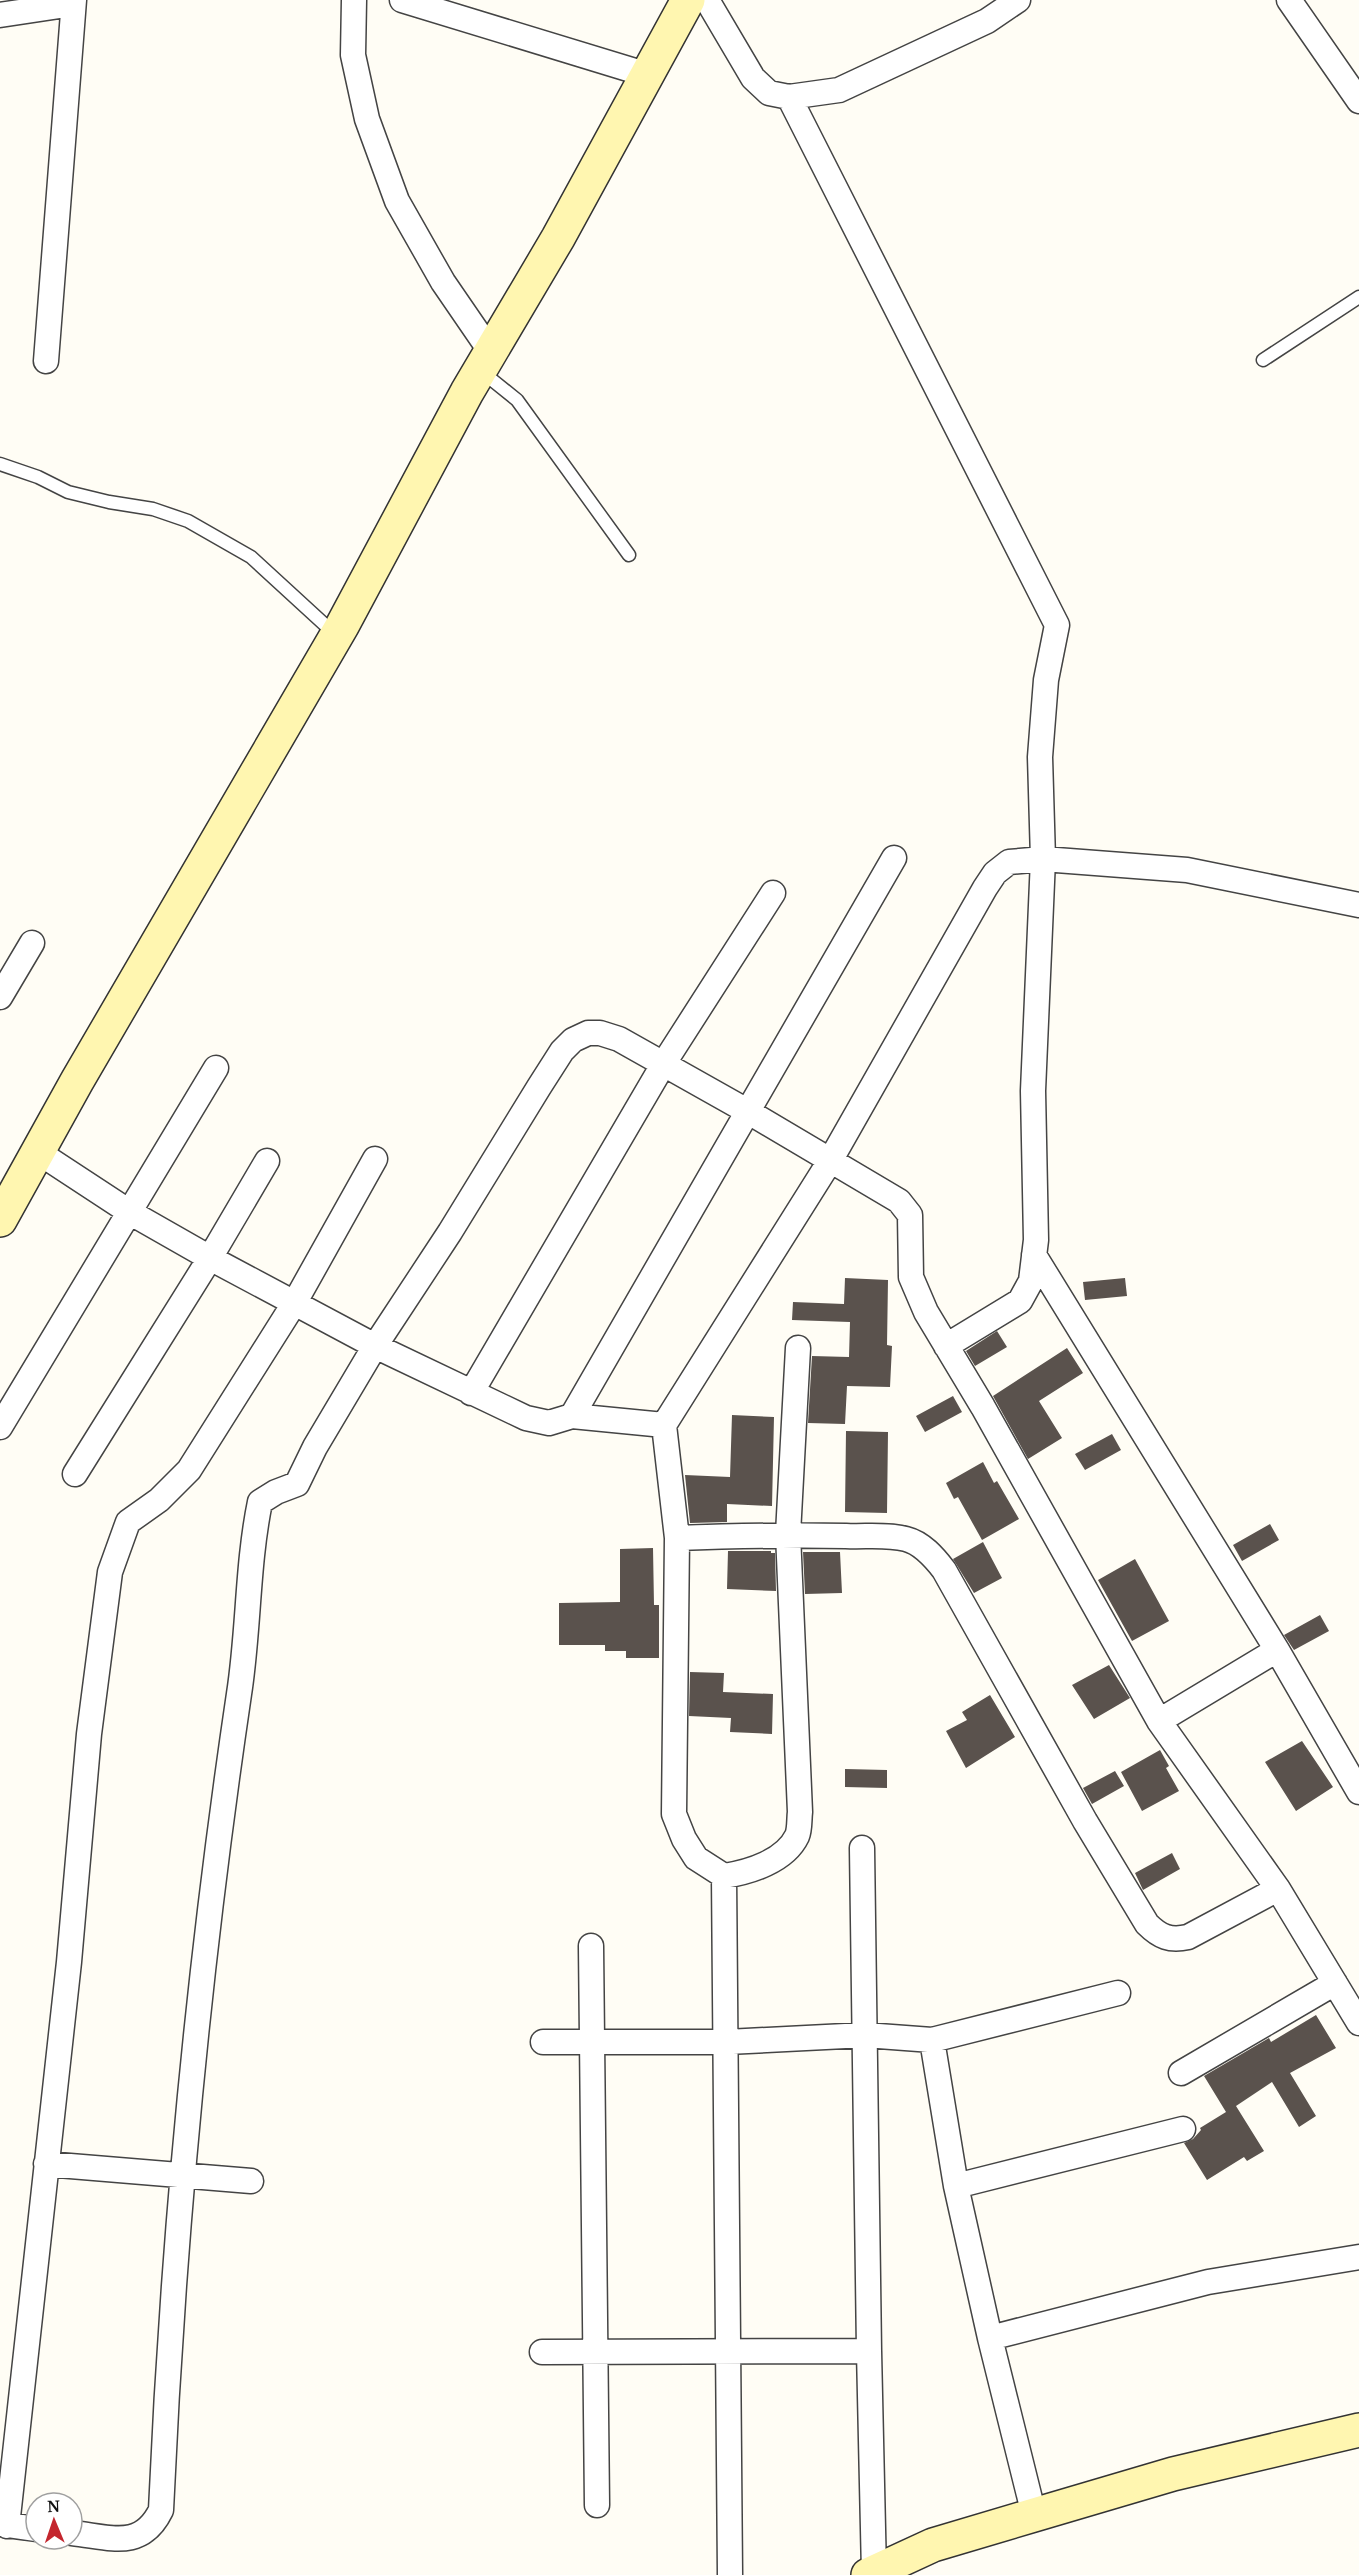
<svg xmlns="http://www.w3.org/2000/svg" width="1359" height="2575" font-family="'Noto Serif',serif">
<rect width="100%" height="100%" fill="#fffdf5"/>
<path fill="#5a524d" d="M845,1278L888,1280L887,1345L892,1346L890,1387L847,1386L845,1424L808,1423L812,1356L849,1357L850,1322L792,1320L793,1302L844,1304Z
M1125,1278L1127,1296L1085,1300L1083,1282Z
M997,1331L1007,1347L975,1366L966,1351Z
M1067,1348L1083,1373L1039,1401L1062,1438L1028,1459L993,1396Z
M953,1396L962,1412L925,1432L916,1416Z
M732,1415L774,1417L772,1506L727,1504V1522L690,1523L685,1475L730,1477Z
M846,1431L888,1432L887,1513L845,1512Z
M1112,1434L1121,1450L1085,1470L1075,1454Z
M983,1462L994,1483L997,1481L1019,1519L982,1540L958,1497L954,1499L946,1483Z
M1270,1524L1279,1540L1242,1561L1233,1545Z
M983,1542L1002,1578L974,1593L953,1559Z
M653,1548L654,1605H659V1658H626V1651H605V1645H559V1603L620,1602V1549Z
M728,1551H771V1553H775L776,1591L727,1589Z
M803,1552H840L842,1593L805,1594Z
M1135,1559L1169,1621L1132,1641L1098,1580Z
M1320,1615L1329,1631L1294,1650L1284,1635Z
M1109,1665L1130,1698L1094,1719L1072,1685Z
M690,1672L724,1673L723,1692L773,1694L772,1734L730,1732L731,1718L689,1716Z
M990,1695L1015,1737L966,1768L946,1731L967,1720L962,1712Z
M1302,1741L1333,1787L1296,1811L1265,1762Z
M1160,1750L1169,1766L1166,1768L1179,1791L1142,1811L1121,1772Z
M845,1769L887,1770V1788L845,1787Z
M1115,1771L1124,1786L1092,1804L1083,1788Z
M1172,1853L1180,1869L1143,1890L1135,1873Z
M1316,2015L1336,2048L1290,2073L1316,2116L1299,2127L1272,2082L1236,2106L1264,2151L1247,2161L1244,2157L1207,2180L1184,2143L1193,2139L1201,2130L1200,2128L1226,2112L1204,2076L1269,2038L1271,2042Z"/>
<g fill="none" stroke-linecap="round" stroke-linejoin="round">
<defs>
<path id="lane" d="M1263,360L1359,297
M481,371L517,400L629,555
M0,464L38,477L68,492L109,502L153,509L188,521L251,557L336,635"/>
<path id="street" d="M354,0L353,55L367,119L397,201L443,282L491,352
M402,0L648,75
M707,0L753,78L769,93L789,97L1057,625L1046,680L1040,757L1043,859L1033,1091L1036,1240L1031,1281L1020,1301L946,1346
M1289,0L1359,101
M0,15L73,4
M789,97L839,90L987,21L1018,0
M46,361L74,0
M0,997L32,943
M38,1152L131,1213L210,1258L375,1346L526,1418L549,1423L572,1416L664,1425L677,1538L674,1814L684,1839L696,1858L724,1876C750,1872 785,1861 797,1836C800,1829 799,1819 800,1812L788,1534L798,1348
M1034,1255L1277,1650L1359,1792
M471,1393L664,1063L773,893
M572,1416L894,858
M664,1425L830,1161L985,888L995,873L1009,862L1043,859L1187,870L1359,905
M0,1427L216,1068
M75,1474L210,1258L267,1161
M677,1538C733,1536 790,1535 846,1536C865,1537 887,1534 906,1539C922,1543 934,1557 944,1570L1085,1821L1147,1924C1160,1937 1170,1941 1188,1937L1278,1889
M1159,1721L1277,1650
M862,1848L869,2351L874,2573
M724,1876C728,2109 726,2342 730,2575
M591,1946L597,2505
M932,2040L956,2186L990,2338L1034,2515
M543,2042H727L865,2035L932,2040L1118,1993
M1181,2073L1335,1983
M46,2164L251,2181
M956,2186L1183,2129
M990,2338L1208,2282L1359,2257
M542,2352L869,2351
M0,2524L36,2529
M7,2526L69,1962L89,1734L110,1572L128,1522L159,1500L189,1470L295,1302L375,1159
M72,2533C110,2537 141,2551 161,2510C173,2237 199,1964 239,1694C249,1630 247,1565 260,1502L276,1492L297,1484L315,1447L375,1346L450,1232L539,1087L562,1051L573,1040L588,1033H600L619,1039L747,1111L899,1201L910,1215L911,1277L926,1312L983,1407L1159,1721L1278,1889L1359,2023"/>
<path id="secondary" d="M0,1220L77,1081L342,626L467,392L558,238L688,0
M868,2575L933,2545L1034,2515L1173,2474L1359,2430"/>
</defs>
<use href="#lane" stroke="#444" stroke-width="15"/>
<use href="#street" stroke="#444" stroke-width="27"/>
<use href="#secondary" stroke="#333" stroke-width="36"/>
<use href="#lane" stroke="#fff" stroke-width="12"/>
<use href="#street" stroke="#fff" stroke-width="24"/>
<use href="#secondary" stroke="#fff6b0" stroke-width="33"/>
</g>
<g transform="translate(54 2521) rotate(358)"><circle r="28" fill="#ffffff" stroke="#a0a0a0" stroke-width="1.5"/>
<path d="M0-4.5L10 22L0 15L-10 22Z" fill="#c4262e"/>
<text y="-9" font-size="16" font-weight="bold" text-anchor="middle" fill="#111111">N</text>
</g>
</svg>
